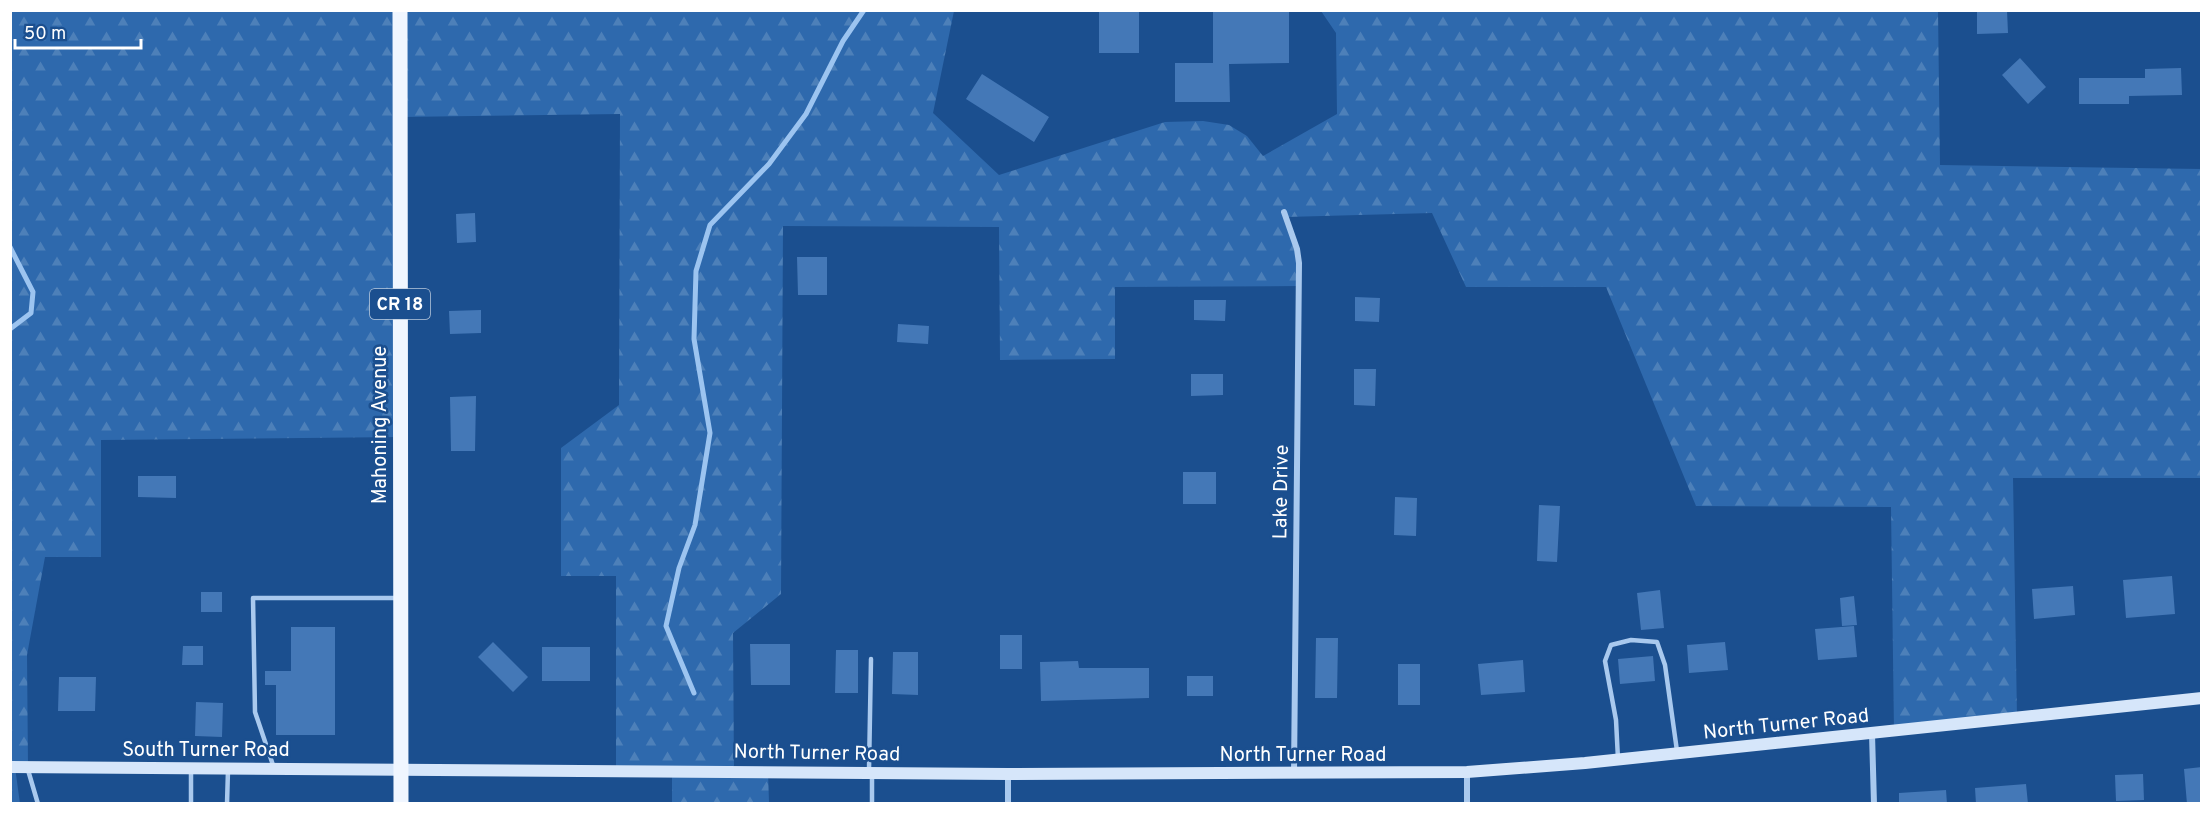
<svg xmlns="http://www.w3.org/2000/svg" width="2212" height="814" font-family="Overpass,sans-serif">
<defs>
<pattern id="forest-firs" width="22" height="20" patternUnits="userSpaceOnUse" patternTransform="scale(1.5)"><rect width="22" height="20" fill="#2e69ad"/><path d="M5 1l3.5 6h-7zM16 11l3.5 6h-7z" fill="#4d80b9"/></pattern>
</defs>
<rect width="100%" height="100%" fill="#1b4f8f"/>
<path fill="url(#forest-firs)" d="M11,11H954L933,113L999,175L1165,122L1203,121L1229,125L1247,136L1263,156L1337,114L1336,33L1321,11H1938L1940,165L2201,169V478H2013L2017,718L1894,731L1891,507L1696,506L1606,287H1466L1432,213L1286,217L1297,249L1299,286L1115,287V359L1000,360L999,227L783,226L781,594L733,633L734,771H768L769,803H672V770H616V576H561V448L619,405L620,114L400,117V437L101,440V557H45L27,655L28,767H15L20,804L10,803Z"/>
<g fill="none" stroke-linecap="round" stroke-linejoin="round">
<path stroke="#9cc4f0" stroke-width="5" d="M10,247L33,292L31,313L10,329
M694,693L666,626L679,568L695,525L710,433L694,339L696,271L710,225L769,164L806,114L843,41L864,10"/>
</g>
<path fill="#4478b7" d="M1099,10H1139V53H1099Z
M1213,10H1289V63L1229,64L1230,102H1175V63H1213Z
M1977,10H2007L2008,33L1977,34Z
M2020,58L2046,87L2028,104L2002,75Z
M2181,68L2182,95L2129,96V104H2079V78H2145V69Z
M982,74L1049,117L1034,142L966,99Z
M475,213L476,242L457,243L456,214Z
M797,257H827V295H798Z
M1355,297L1380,298L1379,322L1355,321Z
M1194,300H1226L1225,321L1194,320Z
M481,310V333L450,334L449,311Z
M898,324L929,326L928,344L897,342Z
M1354,369H1376L1375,406L1354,405Z
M1191,374H1223V395L1191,396Z
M476,396L475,451H451L450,397Z
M1183,472H1216V504H1183Z
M138,476H176V498L138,497Z
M1395,497L1417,498L1416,536L1394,535Z
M1539,505L1560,506L1557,562L1537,561Z
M2172,576L2175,614L2126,618L2123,580Z
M2073,586L2075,615L2034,619L2032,589Z
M1660,590L1664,628L1641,630L1637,593Z
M201,592H222V612H201Z
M1854,596L1857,625L1842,626L1840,598Z
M1854,626L1857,657L1818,660L1815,629Z
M291,627H335V735H276V685H265V671H291Z
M1000,635H1022V669H1000Z
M1316,638H1338L1337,698H1315Z
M493,642L528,677L513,692L478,657Z
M1725,642L1728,670L1689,673L1687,645Z
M750,644H790V685H751Z
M183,646H203V665H182Z
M542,647H590V681H542Z
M836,650H858V693H835Z
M893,652H918V695L892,694Z
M1653,656L1655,681L1620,684L1618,659Z
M1523,660L1525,692L1481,695L1478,664Z
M1078,661L1079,668H1149V698L1041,701L1040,662Z
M1398,664H1420V705H1398Z
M1187,676H1213V696H1187Z
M59,677H96L95,711H58Z
M196,702L223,703L222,737L195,736Z
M2202,767V804H2187L2184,769Z
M2143,774L2144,800L2116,801L2115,775Z
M2026,784L2028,804H1976L1975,788Z
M1946,790L1947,804H1899V793Z"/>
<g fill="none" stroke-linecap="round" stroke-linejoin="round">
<path stroke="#a9c9ee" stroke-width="4.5" d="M1618,759L1616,720L1605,661L1611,645L1631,640L1657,642L1665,665L1677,751
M274,768L255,712L253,598H398
M28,770L38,804
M869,770L871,659
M872,775V804
M191,804V770
M227,804L228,770"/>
<path stroke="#a9c9ee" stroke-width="6" d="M1284,212L1297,249L1299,263L1294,774
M1872,734L1874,804
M1008,774V804
M1467,804V772"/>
<path stroke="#d6e6fa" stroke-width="12" d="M10,767L1008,774L1467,772L1585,763L2202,698"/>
<path stroke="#f0f6ff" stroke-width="15" d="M400,10L401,804"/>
</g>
<g text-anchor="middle" stroke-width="5" stroke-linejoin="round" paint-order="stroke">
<rect fill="#1b4f8f" stroke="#bbcadd" stroke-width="1.5" x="370" y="289" width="60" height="30" rx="4.5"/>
<g font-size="18" font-weight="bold" fill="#fff">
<text x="400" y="310">CR 18</text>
</g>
<g font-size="20" fill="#fff" stroke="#1b4f8f">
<text transform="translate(379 425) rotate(-90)" y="7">Mahoning Avenue</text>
<text transform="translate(1280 492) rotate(-89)" y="7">Lake Drive</text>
<text transform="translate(1786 723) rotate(-6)" y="7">North Turner Road</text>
<text x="206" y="756">South Turner Road</text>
<text transform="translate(817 752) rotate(1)" y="7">North Turner Road</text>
<text x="1303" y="761">North Turner Road</text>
</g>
</g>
<rect width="2212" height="814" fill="none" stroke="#ffffff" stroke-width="24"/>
<path d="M15 39v9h126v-9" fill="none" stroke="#ffffff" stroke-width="3"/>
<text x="24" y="39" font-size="18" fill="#ffffff" stroke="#1b4f8f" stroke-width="4.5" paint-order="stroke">50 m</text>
</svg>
